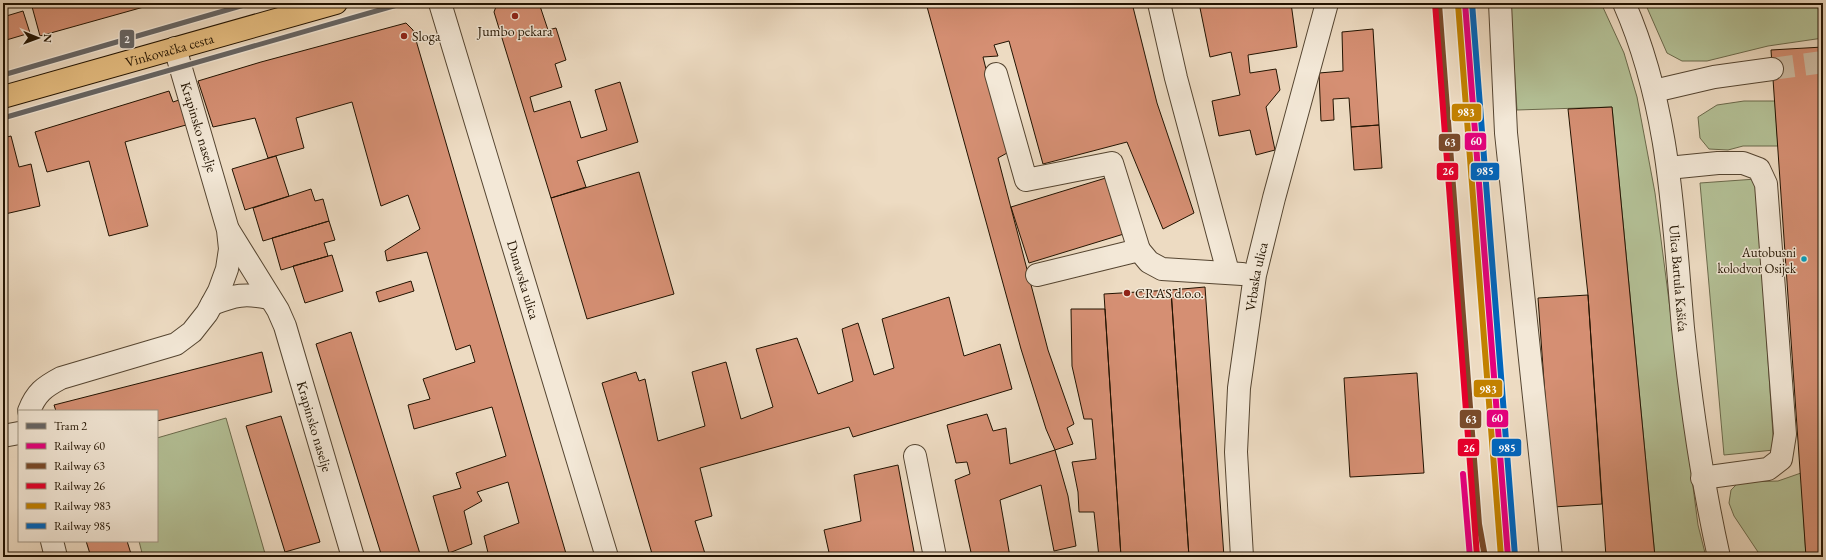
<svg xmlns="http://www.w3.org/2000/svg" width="1826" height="560" font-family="'EB Garamond',serif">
<rect width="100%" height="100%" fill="#eddbc2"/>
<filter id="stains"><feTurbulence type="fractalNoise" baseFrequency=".005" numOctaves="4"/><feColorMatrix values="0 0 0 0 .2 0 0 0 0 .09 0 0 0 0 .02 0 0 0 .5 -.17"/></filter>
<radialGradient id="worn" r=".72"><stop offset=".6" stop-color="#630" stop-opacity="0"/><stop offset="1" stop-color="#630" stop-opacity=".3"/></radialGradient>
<path fill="#b4c197" stroke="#6b6a4c" d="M1510,3H1601L1624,53L1637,97L1655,193L1698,525L1706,557H1655L1612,107L1517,110Z
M1645,3H1823V38L1768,46L1707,61H1682L1667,53Z
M1744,101H1775L1778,146H1743L1728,150L1709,149L1700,138L1698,117L1717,105Z
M1756,179L1774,450L1724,455L1700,183Z
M226,418L266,557H143L139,541H157V438Z
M1801,473L1806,557H1759L1758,552L1734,516L1729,503L1731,490L1739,482L1778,481Z"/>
<path fill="#d58f73" stroke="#221301" d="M31,3H158L40,36Z
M500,3H539L548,30L556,28L566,60L555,64L562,87L530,97L534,112L570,101L581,138L607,130L595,90L620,82L638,142L577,161L586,187L551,198L494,12L497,4Z
M926,3H1132L1157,103L1194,213L1163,229L1127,142L1043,164L1009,41L994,45L998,56L983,57L1007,153L998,158L1048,350L1074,424L1067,428L1073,444L1055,450L1046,429L1021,349Z
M1199,3H1291L1297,47L1248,55L1250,73L1276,69L1280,90L1266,107L1275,150L1256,155L1250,130L1219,136L1212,101L1240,95L1231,52L1210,57Z
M23,11L30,33L3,41V17Z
M406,23L413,30L567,557H489L484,536L519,523L508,482L477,492L482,501L464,511L472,544L449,553L433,496L461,488L456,473L506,456L492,407L414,429L408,405L430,399L423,379L475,362L470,345L456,350L427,252L387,261L385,251L420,229L408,195L381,206L352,102L296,118L304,148L268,158L255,118L213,127L198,81L261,62Z
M1373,29L1379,125L1351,127L1349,98L1333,99L1334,120L1321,121L1319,73L1343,71L1342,32Z
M1823,47V557H1806L1771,50Z
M169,91L173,102L179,100L186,125L125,142L148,226L109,236L89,161L47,172L35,132Z
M1612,107L1655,557H1606L1588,295L1568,109Z
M1379,125L1382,168L1354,170L1351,127Z
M11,136L19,167L31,164L40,206L5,214L3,206V138Z
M276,156L289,196L245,210L232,169Z
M639,172L674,294L587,319L551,198Z
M1109,177L1127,233L1029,263L1011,207Z
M311,189L315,201L323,199L329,221L263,241L253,208Z
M329,221L335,240L324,243L328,256L281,270L272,238Z
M332,255L343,291L305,303L293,266Z
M411,281L414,291L379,302L376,292Z
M1205,287L1224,557H1189L1171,290Z
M1171,290L1189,557H1121L1104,294Z
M1588,295L1602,504L1553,507L1538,298Z
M949,297L964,356L1000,344L1012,389L853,437L849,427L700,468L712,516L695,521L706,557H653L602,383L636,372L639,381L645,379L658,441L705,426L692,372L726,362L741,419L773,407L756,349L797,338L818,394L853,381L842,329L858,323L874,375L894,368L882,319Z
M1071,309H1105L1121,557H1099L1094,512H1079L1078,492L1072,462L1096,459L1092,419H1084L1072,366Z
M351,332L421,557H382L316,344Z
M262,352L272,392L157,421V411H56L54,405Z
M1417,373L1424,473L1350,477L1344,378Z
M987,414L993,431L1006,428L1010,464L1055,450L1068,496L1076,546L1054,551L1041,485L1000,500L1010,557H972L955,480L970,474L967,462L956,463L947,425Z
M281,416L320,542L285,552L246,426Z
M898,465L915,557H830L824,530L861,521L854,475Z
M86,541H127L132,557H91Z"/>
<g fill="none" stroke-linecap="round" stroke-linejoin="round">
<path stroke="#cfbda5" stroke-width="22" stroke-dasharray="22 11" stroke-linecap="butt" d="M1772,69L1823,62"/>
<defs>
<g id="minor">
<path id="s1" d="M440,3L607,557"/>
<path d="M1159,3L1176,78L1228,272"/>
<path d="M1500,3L1506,133L1551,557"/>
<path id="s2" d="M1624,3C1670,108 1673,216 1683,328C1691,405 1702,481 1719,557"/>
<path d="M996,74L1026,180L1112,163L1139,250"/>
<path d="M1654,91L1714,77L1772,69"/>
<path d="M1668,168L1718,163H1743L1759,169L1766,184L1785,434L1781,459L1768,469L1702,478"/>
<path id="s3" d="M229,231L278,310L285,326L353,557"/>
<path d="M1037,275L1139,250L1149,262L1162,269L1242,274"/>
<path d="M212,304C235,295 245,293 269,298"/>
<path d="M29,411C36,393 44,387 61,378L176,344L192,332L207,313L219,291L227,269L230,249L228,230L175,48"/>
<path d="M3,436L19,433"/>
<path d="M915,456L935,557"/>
<path d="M52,541L56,557"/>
<path id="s4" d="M1242,557L1236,452L1239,388L1255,275L1274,198L1327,3"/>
</g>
<g id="major">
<path id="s5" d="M3,97L336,3"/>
</g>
</defs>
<use href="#minor" stroke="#554531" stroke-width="24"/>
<use href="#major" stroke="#221301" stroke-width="24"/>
<use href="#minor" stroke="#f3e8d7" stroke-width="22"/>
<use href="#major" stroke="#e6be81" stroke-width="22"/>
<defs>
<path id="rail-1" d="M1465,3L1508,557
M1463,474L1470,557"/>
<path id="rail-2" d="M1439,4L1479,524L1485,557"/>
<path id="rail-3" d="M1435,3L1477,556"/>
<path id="rail-4" d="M1458,4L1501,557"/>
<path id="rail-5" d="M1472,3L1515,556"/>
</defs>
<use href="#rail-1" stroke="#f3e8d7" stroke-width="9"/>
<use href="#rail-2" stroke="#f3e8d7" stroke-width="9"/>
<use href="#rail-3" stroke="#f3e8d7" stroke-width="9"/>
<use href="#rail-4" stroke="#f3e8d7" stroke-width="9"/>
<use href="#rail-5" stroke="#f3e8d7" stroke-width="9"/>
<use href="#rail-1" stroke="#e5007d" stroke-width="6"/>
<use href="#rail-2" stroke="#7a4b2a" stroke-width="6"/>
<use href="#rail-3" stroke="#e4002b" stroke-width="6"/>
<use href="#rail-4" stroke="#c28100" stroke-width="6"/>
<use href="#rail-5" stroke="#0065bd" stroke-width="6"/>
<defs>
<path id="tram-1" d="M3,75L251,3
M3,118L404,3"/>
</defs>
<use href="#tram-1" stroke="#f3e8d7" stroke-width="8"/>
<use href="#tram-1" stroke="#666" stroke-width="5"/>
</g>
<g fill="#8f2418" stroke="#f3e8d7" stroke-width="1.5">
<circle cx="515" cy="16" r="4"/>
<circle cx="404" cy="36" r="4"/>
<circle cx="1127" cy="293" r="4"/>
</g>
<circle fill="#02a2c4" stroke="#f3e8d7" stroke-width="1.5" cx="1804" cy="259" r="3.5"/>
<g text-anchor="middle" stroke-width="3" stroke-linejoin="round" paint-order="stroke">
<g font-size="13" fill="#221301" stroke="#f3e8d7" text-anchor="end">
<text x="1796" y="257">Autobusni<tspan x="1796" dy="16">kolodvor Osijek</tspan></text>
</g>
<g font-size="14" fill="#221301" stroke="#f3e8d7" text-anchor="start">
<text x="515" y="36" text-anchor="middle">Jumbo pekara</text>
<text x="412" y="41">Sloga</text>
<text x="1135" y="298">CRAS d.o.o.</text>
</g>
<g font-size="14" fill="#221301" stroke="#f3e8d7">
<text dy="5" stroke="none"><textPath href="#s5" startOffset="173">Vinkovačka cesta</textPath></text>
<text transform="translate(199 127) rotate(73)" y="5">Krapinsko naselje</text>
<text dy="5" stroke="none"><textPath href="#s4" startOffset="282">Vrbaska ulica</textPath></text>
<text dy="5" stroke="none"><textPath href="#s2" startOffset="282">Ulica Bartula Kašića</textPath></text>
<text dy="5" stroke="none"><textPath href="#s1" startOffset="289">Dunavska ulica</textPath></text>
<text dy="5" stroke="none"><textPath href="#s3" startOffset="215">Krapinsko naselje</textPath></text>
</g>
</g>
<g stroke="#f3e8d7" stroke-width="1.5">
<rect x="119" y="29" width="16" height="20" rx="4" fill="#666"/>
<rect x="1451" y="103" width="31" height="19" rx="4" fill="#c28100"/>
<rect x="1464" y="132" width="23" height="19" rx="4" fill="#e5007d"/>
<rect x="1438" y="133" width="23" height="19" rx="4" fill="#7a4b2a"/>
<rect x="1470" y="162" width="30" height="19" rx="4" fill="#0065bd"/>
<rect x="1436" y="162" width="23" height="19" rx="4" fill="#e4002b"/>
<rect x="1473" y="379" width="30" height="19" rx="4" fill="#c28100"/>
<rect x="1486" y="409" width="23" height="19" rx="4" fill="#e5007d"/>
<rect x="1459" y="409" width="23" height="20" rx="4" fill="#7a4b2a"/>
<rect x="1491" y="438" width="31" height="19" rx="4" fill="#0065bd"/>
<rect x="1457" y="438" width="23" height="19" rx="4" fill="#e4002b"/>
</g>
<g font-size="11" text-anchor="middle" font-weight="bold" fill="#fff">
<text x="127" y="43">2</text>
<text x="1466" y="116">983</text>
<text x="1476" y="145">60</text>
<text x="1450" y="146">63</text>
<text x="1485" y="175">985</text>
<text x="1448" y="175">26</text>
<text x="1488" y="393">983</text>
<text x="1497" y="422">60</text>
<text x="1471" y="423">63</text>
<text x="1507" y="452">985</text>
<text x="1469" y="452">26</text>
</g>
<rect width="1826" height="560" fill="none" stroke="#eddbc2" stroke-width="16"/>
<rect x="4" y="4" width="1818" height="552" fill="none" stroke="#221301" stroke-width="2"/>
<rect x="8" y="8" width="1810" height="544" fill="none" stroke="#221301"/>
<rect x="18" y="410" width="140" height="132" fill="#f3e8d7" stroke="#9f9381"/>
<rect x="26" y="423" width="20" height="6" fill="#666666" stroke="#9f9381"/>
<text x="54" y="430" font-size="12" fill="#221301">Tram 2</text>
<rect x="26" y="443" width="20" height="6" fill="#e5007d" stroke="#9f9381"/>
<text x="54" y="450" font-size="12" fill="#221301">Railway 60</text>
<rect x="26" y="463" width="20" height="6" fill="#7a4b2a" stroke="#9f9381"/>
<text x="54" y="470" font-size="12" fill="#221301">Railway 63</text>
<rect x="26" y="483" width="20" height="6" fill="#e4002b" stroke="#9f9381"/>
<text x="54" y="490" font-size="12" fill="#221301">Railway 26</text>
<rect x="26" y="503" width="20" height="6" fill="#c28100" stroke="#9f9381"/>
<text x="54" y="510" font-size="12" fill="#221301">Railway 983</text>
<rect x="26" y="523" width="20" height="6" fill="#0065bd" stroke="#9f9381"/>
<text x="54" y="530" font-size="12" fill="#221301">Railway 985</text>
<g transform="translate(38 38) rotate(91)" stroke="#f3e8d7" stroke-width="3" paint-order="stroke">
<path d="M0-3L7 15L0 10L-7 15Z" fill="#221301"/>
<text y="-6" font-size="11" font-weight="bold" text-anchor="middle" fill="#221301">N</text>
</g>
<rect width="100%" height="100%" filter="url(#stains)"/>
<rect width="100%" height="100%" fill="url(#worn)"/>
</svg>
